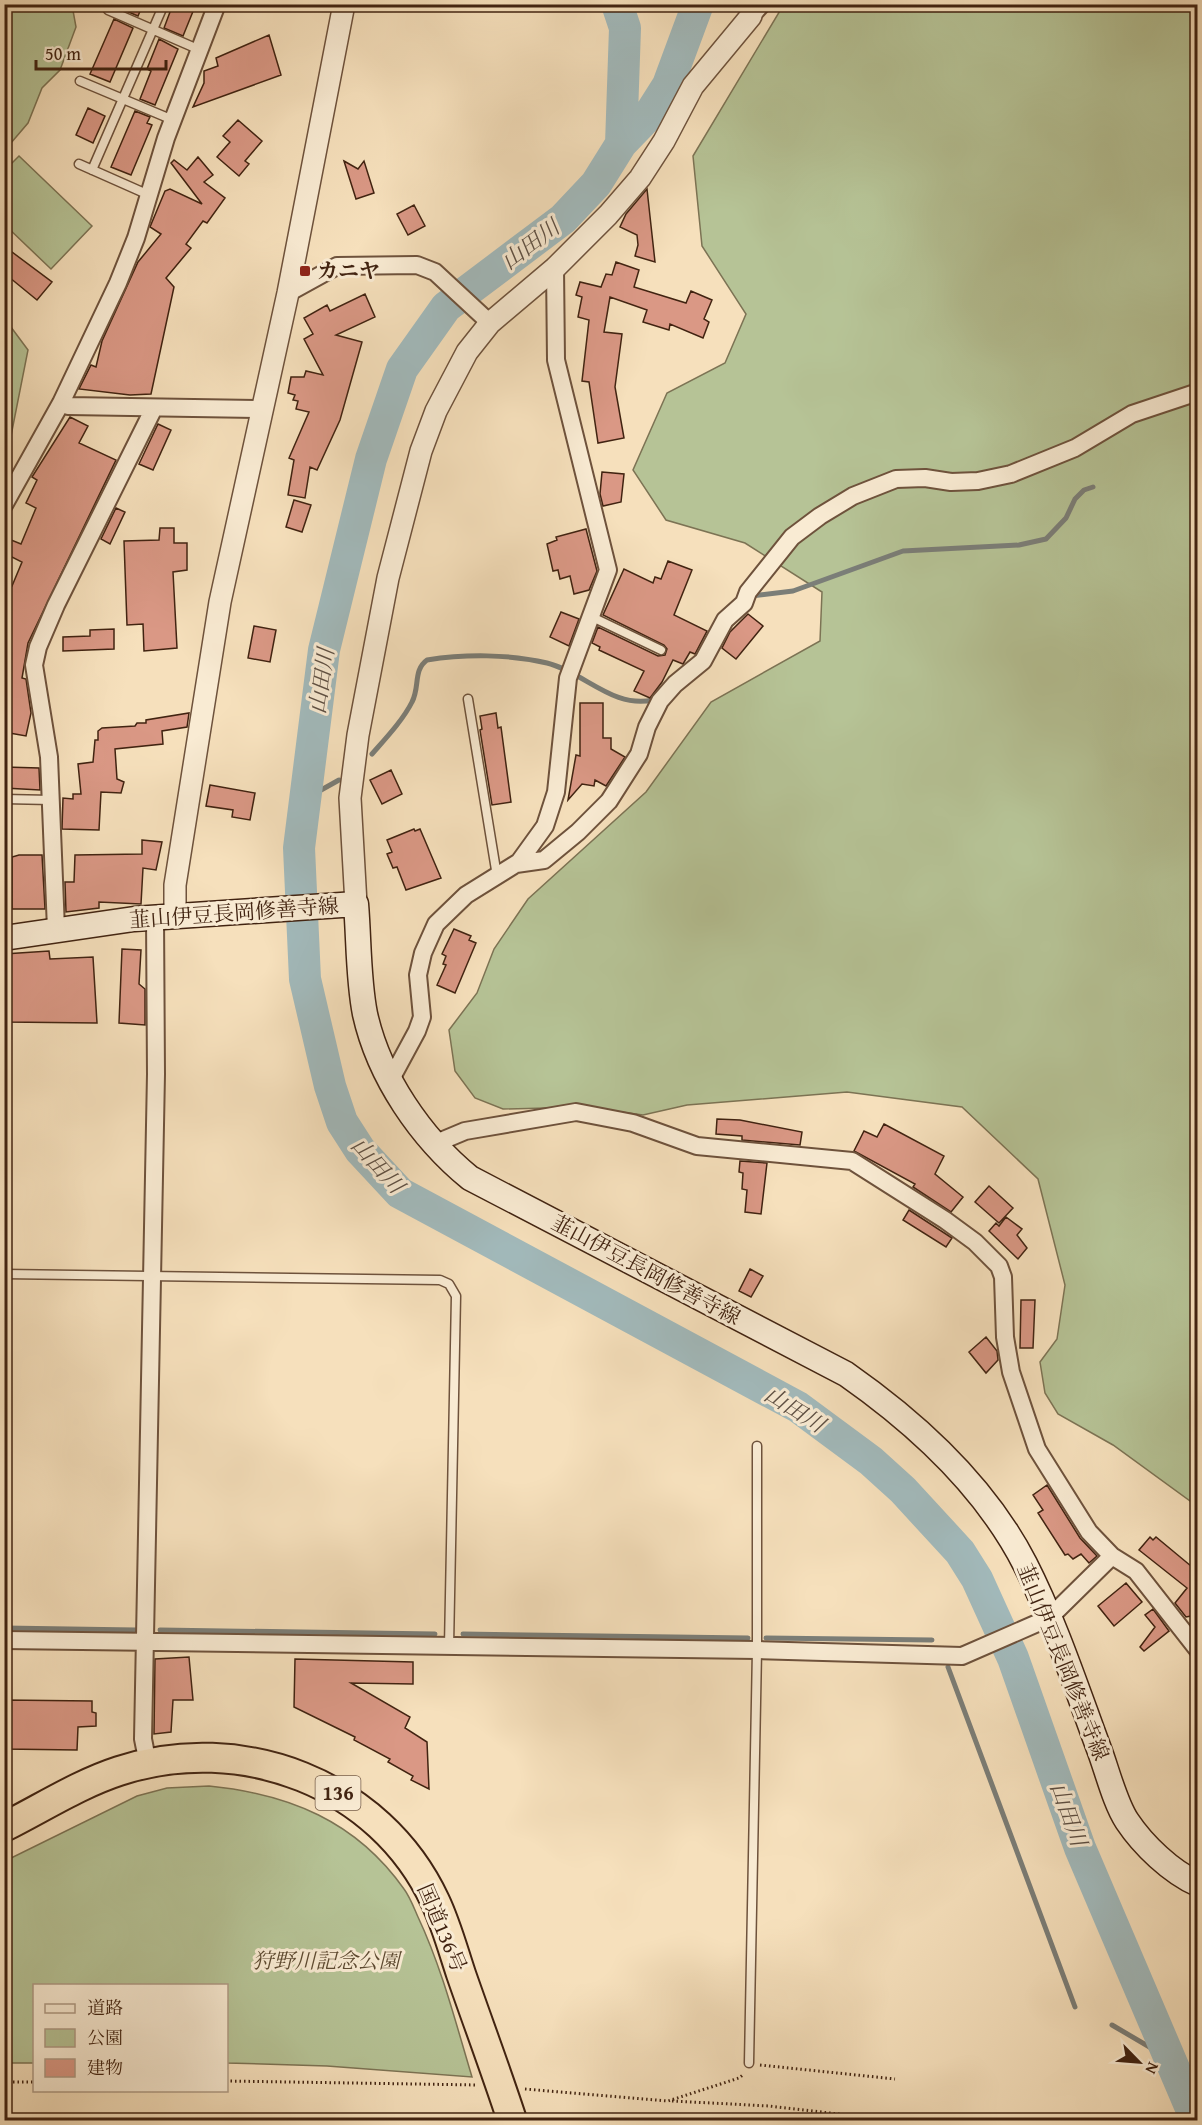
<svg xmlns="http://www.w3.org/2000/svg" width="1202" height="2125" font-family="'Gentium Book Plus','Noto Serif JP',serif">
<rect width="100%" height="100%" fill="#f6e0bc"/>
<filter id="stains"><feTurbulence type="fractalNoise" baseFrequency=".00333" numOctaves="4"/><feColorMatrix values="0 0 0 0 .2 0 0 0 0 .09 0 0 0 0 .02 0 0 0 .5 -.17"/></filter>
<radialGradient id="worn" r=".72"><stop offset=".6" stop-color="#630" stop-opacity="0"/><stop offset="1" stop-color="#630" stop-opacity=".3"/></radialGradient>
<path fill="#b6c396" stroke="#7c7354" stroke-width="1.5" d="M5,4L72,5L76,27L60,70L42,88L28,123L5,150Z
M784,4L1197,5V1506L1113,1445L1058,1414L1045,1393L1040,1362L1057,1339L1065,1285L1038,1179L962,1107L847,1092L687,1105L643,1115L585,1107L503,1109L475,1098L455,1071L449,1030L477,993L494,949L528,899L646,792L711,702L820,641L822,592L745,543L666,520L633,470L667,393L725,363L746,314L702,246L693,156Z
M19,156L92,226L51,269L5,225V170Z
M5,319L28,350L9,446L5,455Z
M209,1786C289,1794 356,1821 404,1889C410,1897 414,1908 418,1917C442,1968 456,2024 472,2077L327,2066L227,2063L226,1986H34V2063H5V1861L137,1796L167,1788Z"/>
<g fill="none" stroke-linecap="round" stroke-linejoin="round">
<path stroke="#7b7e78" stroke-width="5" d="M751,596L793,591L903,551L1019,545L1046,539L1066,518L1075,499L1084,490L1093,487
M372,754C386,738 403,720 412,702C420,687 413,670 427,660C465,654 509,654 547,663C584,672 613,709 653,700
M305,799L339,780
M4,1628L136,1630
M160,1630L435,1634
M463,1634L748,1638
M766,1638L932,1640
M948,1667L1075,2007
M1112,2025L1170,2059"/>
<path stroke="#a2babc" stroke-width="32" d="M617,4L625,28L621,144L596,184L563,219L446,307L402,369L371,459L324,650L299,848L305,979L330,1086L342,1122L360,1150L400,1193L798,1407L871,1461L903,1490L960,1552L977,1579L1013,1658L1080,1848L1196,2120
M621,144L649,115L668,85L698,4"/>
</g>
<path fill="#da9885" stroke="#412311" stroke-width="1.5" d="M120,4H143L138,16L119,8Z
M173,4H196L183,36L164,28Z
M114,19L133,28L110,82L90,74Z
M269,35L281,75L193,107L204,83V71L218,66L216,58Z
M159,39L178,49L155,105L140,99L151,71L147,69Z
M88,108L105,116L93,143L76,135Z
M135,111L150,117L147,123L152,125L131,175L111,167Z
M238,120L262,141L245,161L249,164L239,176L217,157L230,142L223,136Z
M198,157L213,175L204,182L225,198L207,223L203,221L186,244L191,248L166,278L174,287L151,394L130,395L79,389L91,365L96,367L102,341L138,262L161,234L150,227L165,191L170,189L202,204L171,163L174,160L187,170Z
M344,161L358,169L364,161L374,193L356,199Z
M647,189L655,262L635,256L638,245L637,235L620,227L626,214Z
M414,205L425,226L408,235L397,214Z
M4,246L52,282L37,300L4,273Z
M616,262L639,270L634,287L686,303L691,291L712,300L704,319L709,322L703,338L670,324L669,330L643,322L647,310L610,297L604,332L622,334L615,387L624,438L598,443L589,382L582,381L589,320L578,317L582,297L576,295L580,282L601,287L606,274L612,275Z
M365,294L375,317L336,335L362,342L340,420L317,470L310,467L305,498L288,495L294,460L289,458L309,412L296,409L298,401L293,400L295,395L288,393L291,377H304L306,371L323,375L304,339L313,334L304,318L327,305L330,311Z
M70,417L88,426L79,443L116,460L28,643L22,678L26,679L31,713L26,736L4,732V583L12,586L22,562L4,553V537L21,544L36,508L26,503L37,480L32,477Z
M158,424L171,430L153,470L139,464Z
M602,472L624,474L621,502L603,506L600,494Z
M294,500L311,505L302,532L286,527Z
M116,508L125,512L110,544L101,539Z
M160,528H174V543H187V570L173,572L177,648L144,651L143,624L127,625L124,541L159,540Z
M586,529L597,571L589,590L574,594L570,576L560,579L558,570L553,571L547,544L557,540L556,537Z
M668,561L692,570L674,615L707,631L695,654L690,652L683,664L673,660L662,682L650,698L634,691L644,671L599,650L600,647L592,643L598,627L658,656L665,655L667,649L664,645L603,615L624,569L653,583L655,577L661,579Z
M561,612L579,619L569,646L550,637Z
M748,614L763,626L736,659L722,648L730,632Z
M254,626L276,630L270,662L248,658Z
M114,629V649L63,651V637L90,636V630Z
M580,703H603V738H611V749L625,757L606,786L595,780L594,786L582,784L568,800L576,755L580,756Z
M189,713L187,727L162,731L163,744L115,749L117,779L124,782L121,793L101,792L99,830L62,829L63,798L73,799V794H81L78,764L93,762L95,740H98V731L102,728L135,726L137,723H146V720Z
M496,713L498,728L501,727L511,802L492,805L480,730L482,729L480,716Z
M4,767L39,768L40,790L4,788Z
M391,770L402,794L382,804L370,780Z
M210,785L255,793L250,820L232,817L233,810L206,806Z
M414,829L415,831L420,829L441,878L406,890L397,867L393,868L387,854L392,852L387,840Z
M142,840L162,842L156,870L143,868L141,904L99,902V908L66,912L65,882H74L75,855L142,854Z
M19,855H42L45,909H12V857Z
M454,929L471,936L469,940L476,943L455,993L437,985L446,965L443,964L446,956L442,954Z
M122,949L141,950L139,984L145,989V1025L119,1023Z
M49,951L50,959L93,957L97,1023L5,1022L4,954Z
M717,1119L740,1120L802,1132L800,1145L742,1140V1136L716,1134Z
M884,1124L944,1156L935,1174L963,1197L951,1212L913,1187L915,1184L854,1151L864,1131L877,1137Z
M740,1161L767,1163L761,1214L745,1212L747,1190L742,1189L743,1173L739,1172Z
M989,1186L1013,1208L999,1223L975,1202Z
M909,1210L952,1238L946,1247L903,1220Z
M1006,1217L1022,1229L1017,1235L1027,1248L1018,1259L989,1231L996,1223L999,1226Z
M750,1269L763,1276L751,1297L739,1291Z
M1021,1300H1035L1033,1348H1020Z
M986,1337L997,1351L998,1360L986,1373L969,1352Z
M1047,1485L1080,1538L1097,1556L1089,1563L1081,1554L1073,1559L1068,1554L1065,1555L1038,1513L1043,1510L1033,1495Z
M1150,1537L1153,1540L1156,1537L1197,1571V1607L1191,1616L1186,1617L1175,1603L1187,1588L1139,1550Z
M1126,1583L1142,1602L1114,1626L1098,1606Z
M1153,1609L1169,1631L1144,1651L1140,1647L1155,1627L1145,1615Z
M189,1657L193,1700H173L171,1732L154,1734L155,1659Z
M295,1659L413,1662V1684L351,1683L410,1717L405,1728L427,1742L429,1789L411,1780L413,1776L388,1762L390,1759L354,1740L355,1737L294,1707Z
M4,1700L92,1701V1712L96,1713V1726L78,1727L77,1750L4,1749Z"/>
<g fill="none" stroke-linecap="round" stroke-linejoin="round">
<defs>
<path id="service" d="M108,10L200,50
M80,81L173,120
M79,164L149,195
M92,170L164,4
M590,616L661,650
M468,699L497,876
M4,799L51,800
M4,1274L440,1280L449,1284L456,1296L449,1646
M749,2063L757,1650V1446"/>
<path id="minor" d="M751,16L762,4
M288,293L337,266L417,265L435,272L490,323
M61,403L68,406L262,409
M4,505L61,403L118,283L136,238L166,138L217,4
M516,864L544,860L578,832L609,801L639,754L647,727L660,701L675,684L703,661L725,620L744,603L748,592L792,537L820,516L853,496L896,479L925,478L951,482L978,481L1011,474L1075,448L1132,414L1198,392
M56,929L49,757L34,665L38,647L56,605L154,408
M390,1081L417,1031L422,1017L418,975L423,953L436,924L466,895L519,862L545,826L556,792L568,678L608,570L556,360L555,268
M434,1144L465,1131L576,1112L633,1123L697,1146L852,1161L945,1220L975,1242L999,1266L1003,1277L1005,1337L1011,1372L1037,1449L1089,1532L1112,1556L1136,1571L1198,1650
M4,1640L757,1650L962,1656L1049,1618L1112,1556
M148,1764L143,1739L156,1074L155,917"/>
<path id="tertiary" d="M356,904L350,798L358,735L388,578L421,451L436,411L467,352L490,323L555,268L608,215L640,178L664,141L693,86L751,16
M175,915V885L220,602L288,293L344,4"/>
<path id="secondary" d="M4,938L134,919L356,904C359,940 358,979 365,1014C379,1077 421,1138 470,1178L846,1374C916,1423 985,1486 1025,1564C1055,1623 1076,1687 1099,1749C1107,1770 1115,1803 1127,1821C1143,1845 1171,1872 1198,1884"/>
<path id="trunk" d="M4,1827C42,1808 79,1784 119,1771C241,1731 380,1783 435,1901C446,1924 453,1950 461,1974C478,2023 496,2071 512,2120"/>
</defs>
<use href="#service" stroke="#6e523c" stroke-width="11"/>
<use href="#minor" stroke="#6e523c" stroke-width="20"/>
<use href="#tertiary" stroke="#6e523c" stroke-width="24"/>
<use href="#secondary" stroke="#412311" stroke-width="27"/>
<use href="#trunk" stroke="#412311" stroke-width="32"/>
<path stroke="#412311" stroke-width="3" stroke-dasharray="1.5 3" stroke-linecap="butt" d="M760,2065L895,2079
M226,2081L477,2085
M4,2082H34
M525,2089L668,2101L739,2078L744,2074
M672,2101L769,2106L891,2120"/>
<use href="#service" stroke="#f9ebd3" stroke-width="8"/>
<use href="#minor" stroke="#f9ebd3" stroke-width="16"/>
<use href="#tertiary" stroke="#f9ebd3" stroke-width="21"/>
<use href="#secondary" stroke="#f9ebd3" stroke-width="24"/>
<use href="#trunk" stroke="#f6e0bc" stroke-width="28"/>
</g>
<rect fill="#8f2418" stroke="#f9ebd3" stroke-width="2" x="299" y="265" width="12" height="12" rx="3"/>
<g text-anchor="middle" stroke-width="6" stroke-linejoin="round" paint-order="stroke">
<rect fill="#f9ebd3" stroke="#785f4b" stroke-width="1.5" x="315.5" y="1776" width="45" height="34" rx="4.5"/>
<g font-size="20" font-weight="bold" fill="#412311">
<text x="338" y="1800">136</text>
</g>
<g font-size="21" font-weight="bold" fill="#412311" stroke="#f9ebd3" text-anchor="start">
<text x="317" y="278">カニヤ</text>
</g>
<g font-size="21" fill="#412311" stroke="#f9ebd3">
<text transform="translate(234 913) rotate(-4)" y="7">韮山伊豆長岡修善寺線</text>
<text transform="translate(646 1270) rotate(28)" y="7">韮山伊豆長岡修善寺線</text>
<text transform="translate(1063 1662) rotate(68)" y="7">韮山伊豆長岡修善寺線</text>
<text transform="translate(442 1928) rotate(67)" y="7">国道136号</text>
</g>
<g font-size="21" font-style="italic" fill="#5e4b32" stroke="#f9ebd3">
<text x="326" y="1968">狩野川記念公園</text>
</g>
<g font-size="22" font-style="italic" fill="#5e5044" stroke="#f9ebd3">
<text transform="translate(530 244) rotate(-37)" y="8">山田川</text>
<text transform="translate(321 681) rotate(-82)" y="8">山田川</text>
<text transform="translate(378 1165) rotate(48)" y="8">山田川</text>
<text transform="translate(795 1409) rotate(32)" y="8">山田川</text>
<text transform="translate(1069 1814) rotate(70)" y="8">山田川</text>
</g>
</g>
<rect width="1202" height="2125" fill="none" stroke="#f6e0bc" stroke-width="24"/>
<rect x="6" y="6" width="1190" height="2113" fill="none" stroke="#412311" stroke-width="3"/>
<rect x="12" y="12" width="1178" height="2101" fill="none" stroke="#412311" stroke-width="1.5"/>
<rect x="33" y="1984" width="195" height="108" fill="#f9ebd3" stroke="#af9b85" stroke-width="1.5"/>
<rect x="45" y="2004" width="30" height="9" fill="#f9ebd3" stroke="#af9b85" stroke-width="1.5"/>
<text x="87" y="2014" font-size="18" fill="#412311">道路</text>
<rect x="45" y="2029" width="30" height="18" fill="#b6c396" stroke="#af9b85" stroke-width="1.5"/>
<text x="87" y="2044" font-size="18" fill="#412311">公園</text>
<rect x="45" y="2059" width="30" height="18" fill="#da9885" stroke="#af9b85" stroke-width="1.5"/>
<text x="87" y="2074" font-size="18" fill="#412311">建物</text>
<g transform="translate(1139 2062) rotate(115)" stroke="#f9ebd3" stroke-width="4.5" paint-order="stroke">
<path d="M0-4.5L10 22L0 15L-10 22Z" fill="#412311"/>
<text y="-9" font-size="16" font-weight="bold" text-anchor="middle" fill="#412311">N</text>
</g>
<path d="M36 60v9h130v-9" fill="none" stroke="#412311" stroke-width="3"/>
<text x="45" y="60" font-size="18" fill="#412311" stroke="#f9ebd3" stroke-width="4.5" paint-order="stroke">50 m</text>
<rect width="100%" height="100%" filter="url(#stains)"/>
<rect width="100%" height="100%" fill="url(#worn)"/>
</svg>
